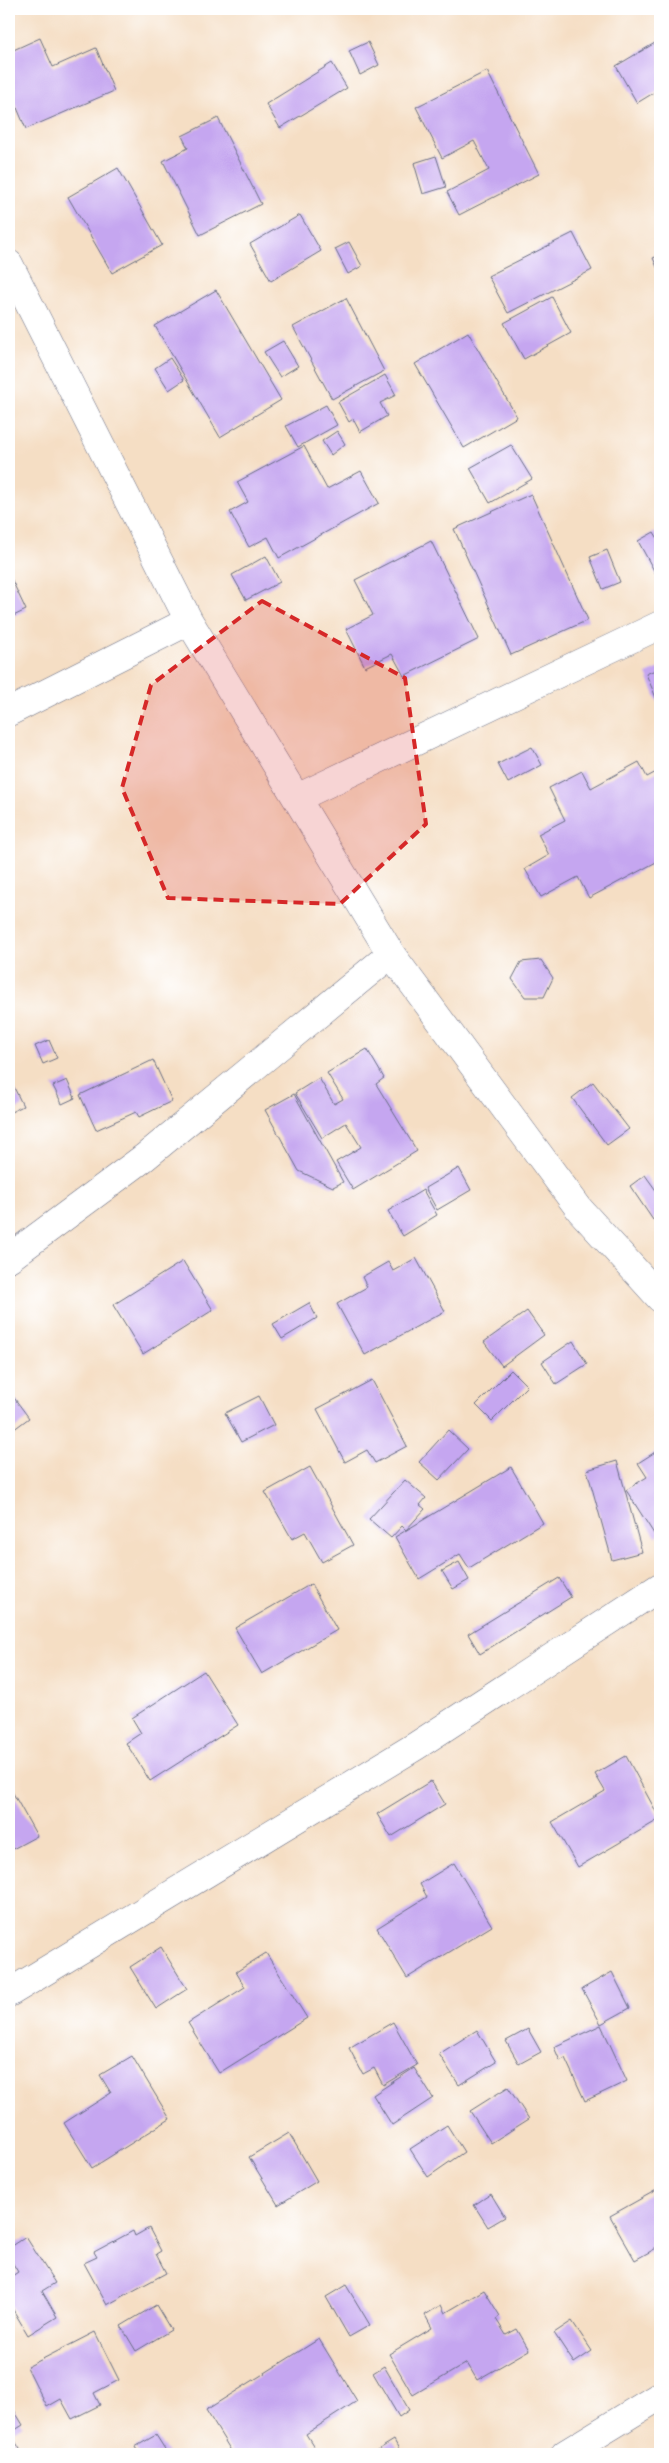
<svg xmlns="http://www.w3.org/2000/svg" width="669" height="2463" font-family="'Architects Daughter',sans-serif">
<rect width="100%" height="100%" fill="#fff"/>
<filter id="ink" filterUnits="userSpaceOnUse"><feTurbulence type="fractalNoise" baseFrequency=".02" numOctaves="2"/><feDisplacementMap in="SourceGraphic" scale="10" xChannelSelector="R" yChannelSelector="G"/><feConvolveMatrix kernelMatrix="1 2 1 2 8 2 1 2 1" color-interpolation-filters="sRGB"/></filter>
<filter id="wash" filterUnits="userSpaceOnUse"><feTurbulence type="fractalNoise" baseFrequency=".0096" numOctaves="4" result="noise"/><feDisplacementMap in="SourceGraphic" scale="20" xChannelSelector="R" yChannelSelector="G"/><feGaussianBlur stdDeviation="1.12" result="paint"/><feColorMatrix in="noise" values="0 0 0 0 0 0 0 0 0 0 0 0 0 0 0 0 0 1.4 0 .05"/><feComposite in="paint" operator="in"/></filter>
<g filter="url(#wash)">
<rect width="100%" height="100%" fill="#f5dec4"/>
<g id="blocks">
<path fill="#c5a6f0" d="M40,38L53,67L96,48L114,91L26,129L9,89V52Z
M660,40V89L637,103L616,66Z
M368,42L379,65L360,75L349,51Z
M332,63L347,88L280,128L266,104Z
M487,71L539,174L459,215L447,192L489,170L474,141L442,158L416,107Z
M218,118L261,204L200,235L163,161L188,148L182,136Z
M436,156L446,187L423,194L414,163Z
M118,168L162,245L112,273L68,197Z
M300,215L321,251L271,281L250,244Z
M573,233L592,270L508,313L488,276Z
M349,242L362,266L348,274L335,249Z
M660,255V274L653,258Z
M216,290L281,400L220,437L155,326Z
M552,297L571,333L524,359L504,323Z
M346,298L384,371L332,399L293,327Z
M468,332L517,417L464,448L415,364Z
M283,341L298,366L280,377L264,352Z
M170,358L184,380L169,390L155,368Z
M385,375L396,395L380,403L387,416L360,432L353,419L349,422L338,402Z
M326,405L337,425L298,447L286,426Z
M337,431L345,444L331,455L322,441Z
M511,445L532,479L490,503L470,468Z
M304,446L327,489L361,471L379,503L279,558L268,537L249,547L230,512L248,502L237,482Z
M531,494L588,620L511,655L454,529Z
M654,532L660,542V577L658,578L638,541Z
M431,541L479,639L404,676L392,654L365,667L346,629L373,615L355,580Z
M607,550L620,582L603,589L590,557Z
M266,556L280,582L246,600L232,575Z
M9,574L26,610L9,618Z
M660,668V707L646,674Z
M532,747L542,765L508,783L498,764Z
M639,762L647,777L660,770V860L589,898L578,877L541,897L525,869L549,855L538,834L565,820L549,788L582,771L591,788Z
M541,960L553,978L544,997H525L512,979L521,962Z
M49,1040L57,1058L43,1064L35,1046Z
M367,1049L384,1078L376,1084L417,1151L353,1190L336,1162L361,1147L346,1123L322,1138L295,1093L319,1078L334,1104L343,1099L327,1073Z
M153,1060L172,1101L139,1117L136,1112L96,1130L80,1095Z
M9,1077L23,1106L9,1113Z
M67,1080L75,1098L62,1104L53,1086Z
M593,1082L629,1129L607,1145L572,1098Z
M294,1094L343,1182L333,1187L299,1171L265,1110Z
M459,1168L471,1190L437,1210L425,1188Z
M645,1175L660,1196V1214L653,1220L630,1186Z
M423,1190L437,1215L403,1236L388,1211Z
M416,1258L445,1311L365,1355L337,1304L367,1287L362,1277L388,1262L393,1271Z
M183,1261L213,1310L143,1354L113,1305Z
M309,1303L317,1318L282,1339L273,1324Z
M527,1311L544,1335L502,1366L484,1342Z
M573,1341L587,1364L556,1384L542,1362Z
M511,1370L527,1386L492,1421L476,1405Z
M372,1380L407,1446L375,1463L367,1450L345,1462L317,1409Z
M9,1391L29,1418L9,1433Z
M259,1396L274,1425L241,1442L225,1413Z
M448,1430L468,1449L439,1480L419,1462Z
M660,1449V1534L656,1537L626,1490L647,1477L638,1463Z
M617,1461L642,1552L612,1560L587,1470Z
M310,1467L353,1545L322,1562L305,1532L292,1539L265,1492Z
M511,1467L543,1523L469,1568L460,1554L419,1579L395,1537Z
M405,1480L426,1498L420,1505L425,1509L406,1530L402,1526L391,1538L369,1519Z
M459,1562L469,1580L453,1589L442,1571Z
M559,1578L571,1597L480,1654L468,1634Z
M311,1584L337,1630L262,1674L235,1628Z
M204,1671L238,1725L150,1781L126,1743L141,1733L132,1718Z
M626,1756L660,1819L578,1867L552,1822L605,1791L595,1774Z
M431,1781L445,1804L391,1837L377,1814Z
M9,1786L37,1836L9,1851Z
M454,1863L492,1926L407,1978L377,1928L427,1897L420,1884Z
M161,1947L187,1989L156,2009L130,1967Z
M266,1953L307,2018L219,2073L188,2023L245,1987L236,1972Z
M612,1972L630,2008L601,2024L582,1989Z
M393,2022L417,2065L383,2085L374,2068L363,2074L349,2048Z
M601,2025L627,2081L585,2101L565,2058L560,2061L554,2047Z
M528,2029L541,2052L519,2064L506,2041Z
M477,2030L496,2062L459,2085L439,2054Z
M132,2056L170,2119L92,2168L64,2123L111,2093L100,2075Z
M414,2068L433,2098L392,2125L373,2095Z
M508,2087L529,2119L491,2143L470,2111Z
M447,2125L464,2152L428,2177L410,2149Z
M289,2133L317,2181L278,2205L249,2157Z
M660,2188V2246L635,2260L610,2216Z
M491,2194L505,2217L488,2227L474,2205Z
M149,2228L161,2251L156,2254L166,2273L107,2305L84,2263L97,2257L94,2252L133,2231L135,2236Z
M26,2237L55,2283L42,2291L57,2317L28,2335L9,2303V2278L18,2272L9,2257V2248Z
M346,2285L370,2325L349,2337L326,2297Z
M484,2290L500,2316L496,2319L506,2335L517,2329L529,2350L477,2380L467,2363L413,2395L389,2354L432,2328L425,2315L441,2305L445,2313Z
M156,2305L171,2330L136,2351L121,2326Z
M572,2321L592,2351L574,2363L554,2333Z
M95,2332L119,2380L94,2393L100,2405L72,2419L61,2399L47,2407L27,2367Z
M319,2339L357,2401L306,2434L316,2450L310,2454H233L206,2410Z
M384,2366L409,2410L399,2417L373,2373Z
M9,2402L23,2425L10,2433L23,2454H9Z
M156,2435L168,2454H139L135,2447Z
M394,2440L401,2453L378,2454L376,2451Z"/>
</g>
</g>
<g filter="url(#ink)">
<use href="#blocks" fill-opacity="0" stroke="#676c82" stroke-width="1"/>
<g fill="none" stroke-linecap="round" stroke-linejoin="round">
<defs>
<path id="minor" d="M9,264L189,621L391,954L580,1210L660,1298
M9,712L189,621
M297,798L660,625
M9,1258L145,1157L391,954
M9,1993L416,1746L660,1587
M565,2454L660,2396"/>
</defs>
<use href="#minor" stroke="#676c82" stroke-width="29"/>
<use href="#minor" stroke="#fff" stroke-width="28"/>
</g>
</g>
<path fill="#d62828" fill-opacity="0.2" stroke="#d62828" stroke-width="4" stroke-dasharray="10 6" stroke-linejoin="round" d="M262,601L405,678L426,824L340,904L168,898L122,788L151,685Z"/>
<rect width="669" height="2463" fill="none" stroke="#fff" stroke-width="30"/>
</svg>
